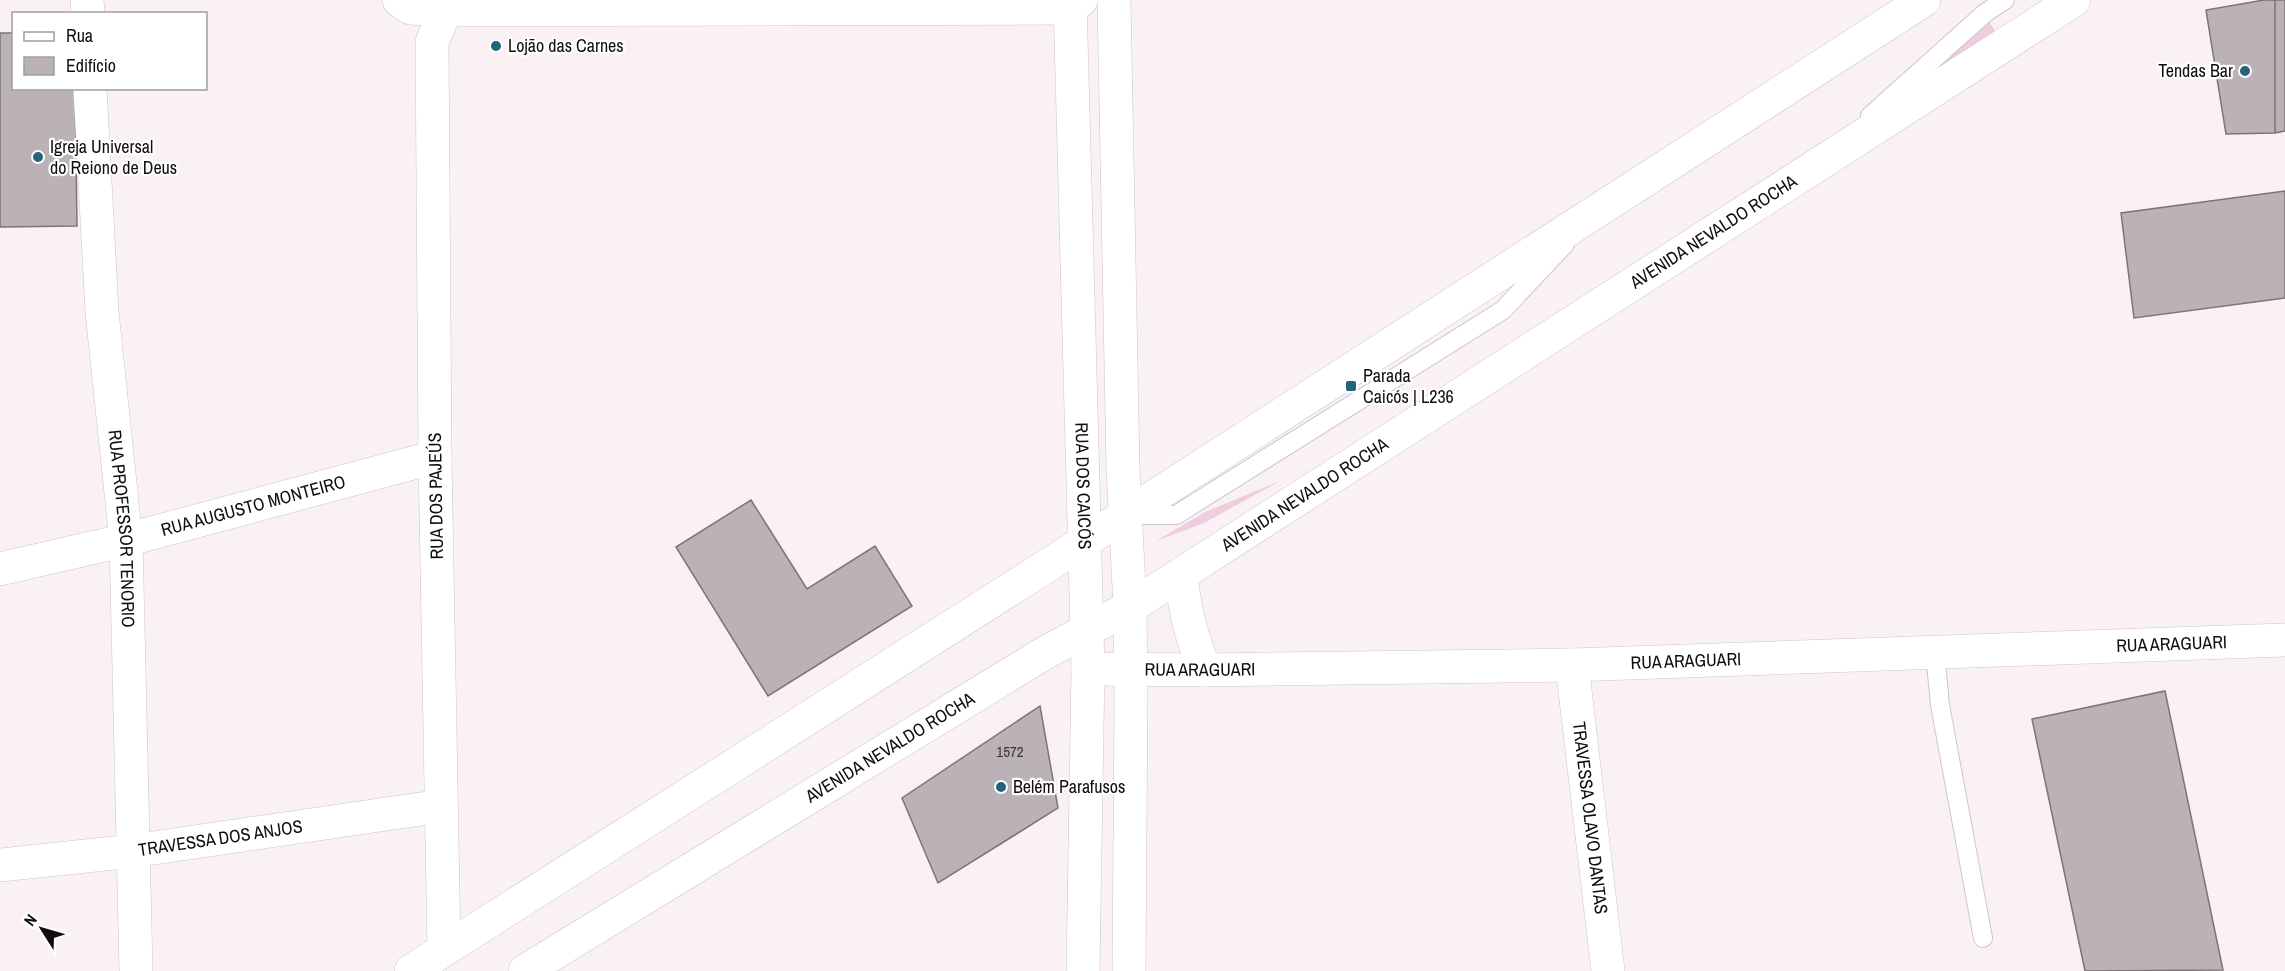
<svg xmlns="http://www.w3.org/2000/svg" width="2285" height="971" font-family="'Archivo Narrow',sans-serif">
<rect width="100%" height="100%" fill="#faf1f5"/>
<path fill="#f0cdde" d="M1987,19L1998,35L1875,120Z
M1282,480L1204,523L1156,541L1205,512Z"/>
<path fill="#bab2b6" stroke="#7c7478" stroke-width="1.5" d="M2264,0H2275V133L2226,134L2206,10Z
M2275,0H2285V131L2275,133Z
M0,33H14V88H75L77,226L0,227Z
M2285,191V298L2134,318L2121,213Z
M751,500L807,589L875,546L912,606L768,696L676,547Z
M2165,691L2223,970L2085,971L2032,719Z
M1040,706L1058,808L938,883L902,798Z"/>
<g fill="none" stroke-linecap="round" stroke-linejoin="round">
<defs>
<path id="service" d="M1870,116L1985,13L2005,0
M1132,515H1176L1184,510L1503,310L1565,244
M1935,652L1940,705L1983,938"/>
<g id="minor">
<path d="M87,0L88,14"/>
<path id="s1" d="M90,88L102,312L126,540L136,971"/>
<path id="s2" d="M0,569L126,540L435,457"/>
<path d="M1181,575C1185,612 1191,636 1205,670"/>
<path id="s3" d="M1572,665L1608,971"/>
<path id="s4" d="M1088,669L1205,670L1572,665L2285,640"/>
<path id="s5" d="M0,865L133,851L441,806"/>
<path d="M444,949L435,457L432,42L446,10L447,0"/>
</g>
<g id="tertiary">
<path d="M399,0L410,8L446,10L1070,8L1081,0"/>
<path id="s6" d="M1070,0L1088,669L1083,971"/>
<path d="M1114,0L1123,469L1130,607L1131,695L1129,971"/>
</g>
<g id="trunk">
<path d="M411,971L1042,569L1924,0"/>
<path id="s7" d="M525,971L1043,654L1130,607L2074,0"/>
</g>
</defs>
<use href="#service" stroke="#cdc5c9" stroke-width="20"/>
<use href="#minor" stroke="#cdc5c9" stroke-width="34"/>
<use href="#tertiary" stroke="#cdc5c9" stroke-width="34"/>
<use href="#trunk" stroke="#cdc5c9" stroke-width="34"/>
<use href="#service" stroke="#fff" stroke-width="18"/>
<use href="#minor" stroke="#fff" stroke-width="33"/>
<use href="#tertiary" stroke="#fff" stroke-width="33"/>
<use href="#trunk" stroke="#fff" stroke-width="33"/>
</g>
<g fill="#246379" stroke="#fff" stroke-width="2">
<circle cx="496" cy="46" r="6"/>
<circle cx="2245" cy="71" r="6"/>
<circle cx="38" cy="157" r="6"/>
<rect x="1345" y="380" width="12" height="12" rx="3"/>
<circle cx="1001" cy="787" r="6"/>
</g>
<g text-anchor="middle" stroke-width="4.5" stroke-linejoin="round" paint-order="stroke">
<g font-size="15" fill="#3a3639">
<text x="1010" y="757">1572</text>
</g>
<g font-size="18" fill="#100d0f" stroke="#fff" text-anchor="start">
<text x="508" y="52">Lojão das Carnes</text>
<text x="2233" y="77" text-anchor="end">Tendas Bar</text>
<text x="50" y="153">Igreja Universal<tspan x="50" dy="21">do Reiono de Deus</tspan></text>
<text x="1363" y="382">Parada<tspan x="1363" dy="21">Caicós | L236</tspan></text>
<text x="1013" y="793">Belém Parafusos</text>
</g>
<g font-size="18" fill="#100d0f" stroke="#fff">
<text dy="6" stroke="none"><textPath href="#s7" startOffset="1400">AVENIDA NEVALDO ROCHA</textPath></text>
<text dy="6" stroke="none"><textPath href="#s6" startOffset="486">RUA DOS CAICÓS</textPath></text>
<text dy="6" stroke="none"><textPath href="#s7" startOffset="914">AVENIDA NEVALDO ROCHA</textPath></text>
<text transform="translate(436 496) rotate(-91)" y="6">RUA DOS PAJEÚS</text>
<text dy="6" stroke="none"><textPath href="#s2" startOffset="261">RUA AUGUSTO MONTEIRO</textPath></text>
<text dy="6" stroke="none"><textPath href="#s1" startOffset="442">RUA PROFESSOR TENORIO</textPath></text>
<text dy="6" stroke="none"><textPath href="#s4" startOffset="1084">RUA ARAGUARI</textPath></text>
<text dy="6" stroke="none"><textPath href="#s4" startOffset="598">RUA ARAGUARI</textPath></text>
<text dy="6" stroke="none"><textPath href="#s4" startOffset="112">RUA ARAGUARI</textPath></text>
<text dy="6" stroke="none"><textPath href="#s7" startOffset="428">AVENIDA NEVALDO ROCHA</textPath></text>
<text dy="6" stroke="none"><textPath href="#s3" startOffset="154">TRAVESSA OLAVO DANTAS</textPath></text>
<text dy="6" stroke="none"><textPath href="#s5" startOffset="222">TRAVESSA DOS ANJOS</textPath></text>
</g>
</g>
<rect x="12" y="12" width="195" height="78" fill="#ffffff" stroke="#9f9e9f" stroke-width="1.5"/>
<rect x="24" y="32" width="30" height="9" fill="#ffffff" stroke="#9f9e9f" stroke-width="1.5"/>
<text x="66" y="42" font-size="18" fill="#100d0f">Rua</text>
<rect x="24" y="57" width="30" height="18" fill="#bab2b6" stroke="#9f9e9f" stroke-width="1.5"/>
<text x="66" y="72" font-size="18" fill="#100d0f">Edifício</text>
<g transform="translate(42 929) rotate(307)" stroke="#ffffff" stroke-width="4.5" paint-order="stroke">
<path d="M0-4.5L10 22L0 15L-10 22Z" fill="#100d0f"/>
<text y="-9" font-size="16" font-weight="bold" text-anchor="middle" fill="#100d0f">N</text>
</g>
</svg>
